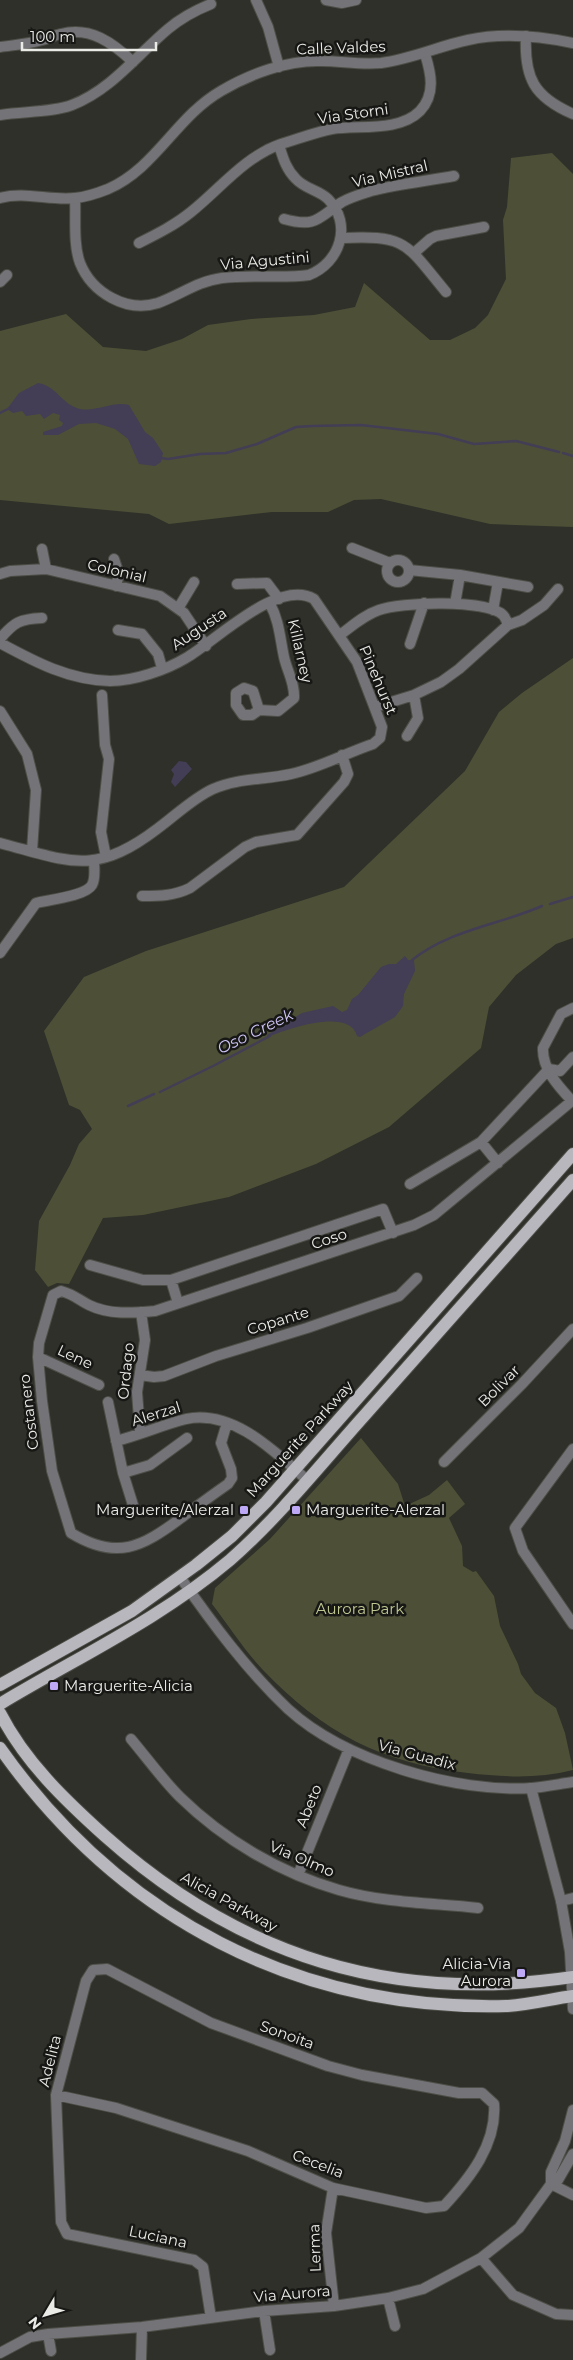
<svg xmlns="http://www.w3.org/2000/svg" width="573" height="2360" font-family="Montserrat,sans-serif">
<rect width="100%" height="100%" fill="#2f3029"/>
<path fill="#4d5037" d="M552,153L573,174V527L490,524L381,499L354,500L328,512H272L169,524L149,514L0,500V331L66,314L103,347L146,351L182,339L208,325L251,319L314,315L355,307L364,283L430,340H450L475,328L488,315L506,279L503,220L507,207L511,158Z
M573,658V938L556,944L516,975L489,1007L481,1048L389,1127L316,1164L229,1197L143,1215L103,1218L69,1284L57,1283L48,1287L35,1270L39,1221L70,1165L79,1144L92,1129L80,1110L69,1105L44,1031L84,977L146,951L344,887L465,771L499,712L522,693Z
M361,1438L398,1484L405,1506L429,1495L447,1480L465,1504L449,1518L462,1546L463,1566L473,1572L476,1571L494,1596L500,1626L518,1664L521,1674L535,1693L556,1708L565,1733L573,1770C538,1779 503,1777 468,1773C383,1764 322,1732 263,1670C244,1650 229,1626 212,1604L215,1588L270,1539Z"/>
<path fill="#433d55" d="M38,383C57,386 62,405 80,409C97,412 113,401 129,405L145,432L153,438L163,453L161,462L155,466L139,464L128,439L115,429L96,423L79,424L58,435H43V432L62,426L63,423L59,420L60,415L53,413L44,419L40,414L26,416L22,411L13,413L7,409L19,393Z
M179,761L186,762L192,769L175,787L171,782L174,774L171,770Z
M405,956L408,960H414L415,971L404,994L403,1006L395,1017L365,1034L360,1037L357,1036C350,1007 286,1029 268,1037L267,1035L302,1013L333,1006L342,1012L347,1010L352,999L358,995L381,967L389,964H396Z"/>
<g fill="none" stroke-linecap="round" stroke-linejoin="round">
<path stroke="#433d55" stroke-width="2.5" d="M0,413L10,408
M563,453L573,456
M161,458L168,459L200,454L226,453L257,444L296,427L312,426L361,425L438,434L474,444L516,441L559,452
M550,904L573,897
M412,960C449,930 499,925 542,906
M160,1092L213,1066L270,1036
M128,1106L154,1094"/>
<defs>
<path id="minor" d="M326,0L342,3L356,0
M526,36C524,78 534,97 573,114
M0,47C14,45 29,44 42,40C49,39 54,35 61,34C90,26 113,43 133,62
M0,115C23,111 50,113 72,105C111,90 137,55 168,29C181,18 196,10 211,4
M75,198C76,218 73,244 80,263C92,293 127,313 158,303C180,295 198,281 222,278C251,274 281,279 309,275C340,263 353,224 328,199C319,190 305,189 296,179C286,169 283,158 279,145
M284,219C316,228 318,218 342,202C351,197 362,194 371,191C398,184 427,181 454,176
M342,238C408,235 406,244 446,292
M139,243C157,234 175,225 191,212C220,189 244,157 281,144C298,139 316,132 332,129C360,125 399,132 420,111C436,94 431,73 425,54
M414,253L430,239L436,236L484,227
M0,282L7,275
M352,548L390,563
M42,549L46,569
M114,559L119,574L116,586
M387 571a11 11 0 1 1 22 0a11 11 0 1 1-22 0Z
M409,570L460,575L528,587
M0,574L10,571L46,569L160,596L184,613L206,646
M237,584L267,583L279,599
M455,604L460,575
M179,607L194,582
M493,610L498,582
M118,630L142,634L158,654L162,668
M340,635C352,626 364,615 379,610C399,602 487,599 503,615C505,617 507,622 508,625
M0,639C14,622 20,619 42,618
M0,643C35,662 69,680 110,681C134,681 166,670 186,658C216,641 278,578 314,599L357,662L382,727L380,738L373,744C346,753 319,768 291,774C264,780 238,778 213,789C193,798 175,816 157,829C94,877 69,861 0,843
M410,644L424,603
M102,695L105,745L109,759L101,832L106,857
M375,707L414,695L441,682L459,669L508,625L522,620L544,605L558,589
M259,710L253,691L244,688L236,693V705L243,715H252L259,710L278,711L294,698C295,683 287,671 284,657C280,638 279,620 270,604
M0,711L27,754L36,790L32,851
M407,736L418,718L414,695
M142,896C159,896 174,896 190,888L245,847L256,842L297,835L344,782L348,774L342,755
M0,953L36,903C48,900 86,896 92,885C96,878 94,868 94,861
M549,1069L560,1071L573,1057
M572,1101C559,1087 542,1069 543,1048L561,1014L573,1008
M481,1142L498,1163
M410,1184L481,1142L549,1069
M90,1265L143,1280H171L383,1209L393,1233
M171,1280L178,1303
M38,1357L99,1385
M140,1375L154,1377L164,1376L216,1356L307,1328L399,1296L417,1278
M108,1402L123,1473L133,1505
M227,1423L221,1443L231,1469L232,1478L228,1484C212,1495 196,1507 181,1518C142,1547 117,1561 71,1533L52,1471L42,1401L38,1357L39,1343L53,1295L61,1291C73,1294 79,1300 89,1305C109,1315 133,1313 155,1311L414,1225L434,1215L573,1100
M140,1432L137,1392L145,1340L141,1312
M116,1441C140,1435 162,1425 186,1419C233,1409 275,1452 307,1480
M573,1449L515,1528L523,1551L573,1624
M444,1462L522,1384L573,1329
M123,1473L150,1465L187,1438
M180,1577C212,1623 247,1670 288,1709C345,1761 456,1793 532,1788C545,1787 559,1784 573,1782
M131,1739C147,1758 162,1779 180,1797C224,1840 280,1873 339,1890C384,1903 432,1903 478,1908
M298,1875L349,1749
M561,1901L573,1898
M56,2095L116,2108L248,2151L333,2188L426,2208L444,2206C470,2178 497,2144 494,2104L482,2093H459L362,2075L328,2066L211,2023L107,1969L93,1970L86,1981L56,2095L61,2222L67,2234L194,2260L203,2267L211,2318
M333,2188L326,2233L334,2306
M481,2258L513,2295L556,2314L573,2315
M388,2298L395,2326
M264,2311L270,2350
M48,2334L51,2351
M0,2353L30,2337L48,2334L142,2327L264,2311L334,2306L388,2298L423,2289L481,2258L519,2228L551,2184L573,2195
M141,2360L142,2327"/>
<path id="tertiary" d="M256,0L268,27L279,67
M0,198C25,191 50,201 75,198C86,197 98,193 108,189C156,168 176,117 221,91C250,74 287,60 321,61C341,61 360,65 381,63C412,59 439,46 468,40C503,32 539,36 573,43
M531,1788L561,1901L570,1952L573,2009
M573,2110L565,2141L551,2172V2184L558,2180L573,2154"/>
<path id="primary" d="M0,1685L132,1611L196,1565L232,1536L266,1502L573,1154
M0,1704C78,1657 160,1619 230,1560C279,1517 321,1464 364,1416C434,1337 503,1258 573,1180
M0,1713C25,1762 65,1800 105,1836C241,1957 392,2004 573,1977
M0,1748C120,1918 297,2011 506,2006C528,2005 551,1999 573,1996"/>
</defs>
<use href="#minor" stroke="#4d4e47" stroke-width="12"/>
<use href="#tertiary" stroke="#4d4e47" stroke-width="12"/>
<use href="#primary" stroke="#4d4e47" stroke-width="14"/>
<use href="#minor" stroke="#747377" stroke-width="10"/>
<use href="#tertiary" stroke="#747377" stroke-width="10"/>
<use href="#primary" stroke="#b8b7be" stroke-width="12"/>
</g>
<g fill="#bda9f5" stroke="#171815" stroke-width="2">
<rect x="239" y="1505" width="10" height="10" rx="2.5"/>
<rect x="291" y="1505" width="10" height="10" rx="2.5"/>
<rect x="49" y="1681" width="10" height="10" rx="2.5"/>
<rect x="516" y="1968" width="10" height="10" rx="2.5"/>
</g>
<g text-anchor="middle" stroke-width="5" stroke-linejoin="round" paint-order="stroke">
<g font-size="15" fill="#eaeae6" stroke="#171815">
<text transform="translate(341 48) rotate(-2)" y="5">Calle Valdes</text>
<text transform="translate(353 114) rotate(-8)" y="5">Via Storni</text>
<text transform="translate(390 174) rotate(-13)" y="5">Via Mistral</text>
<text transform="translate(265 261) rotate(-5)" y="5">Via Agustini</text>
<text transform="translate(117 571) rotate(13)" y="5">Colonial</text>
<text transform="translate(199 629) rotate(-34)" y="5">Augusta</text>
<text transform="translate(300 651) rotate(77)" y="5">Killarney</text>
<text transform="translate(378 680) rotate(67)" y="5">Pinehurst</text>
<text transform="translate(329 1239) rotate(-18)" y="5">Coso</text>
<text transform="translate(278 1321) rotate(-17)" y="5">Copante</text>
<text transform="translate(75 1357) rotate(25)" y="5">Lene</text>
<text transform="translate(126 1371) rotate(-84)" y="5">Ordago</text>
<text transform="translate(499 1386) rotate(-45)" y="5">Bolivar</text>
<text transform="translate(29 1412) rotate(-97)" y="5">Costanero</text>
<text transform="translate(156 1414) rotate(-17)" y="5">Alerzal</text>
<text transform="translate(300 1439) rotate(-48)" y="5">Marguerite Parkway</text>
<text transform="translate(417 1755) rotate(15)" y="5">Via Guadix</text>
<text transform="translate(309 1806) rotate(-68)" y="5">Abeto</text>
<text transform="translate(302 1859) rotate(23)" y="5">Via Olmo</text>
<text transform="translate(229 1902) rotate(29)" y="5">Alicia Parkway</text>
<text transform="translate(287 2035) rotate(20)" y="5">Sonoita</text>
<text transform="translate(50 2061) rotate(-76)" y="5">Adelita</text>
<text transform="translate(318 2164) rotate(21)" y="5">Cecelia</text>
<text transform="translate(158 2237) rotate(12)" y="5">Luciana</text>
<text transform="translate(315 2248) rotate(-92)" y="5">Lerma</text>
<text transform="translate(292 2294) rotate(-5)" y="5">Via Aurora</text>
</g>
<g font-size="15" fill="#eaeae6" stroke="#171815" text-anchor="end">
<text x="234" y="1515">Marguerite/Alerzal</text>
<text x="306" y="1515" text-anchor="start">Marguerite-Alerzal</text>
<text x="64" y="1691" text-anchor="start">Marguerite-Alicia</text>
<text x="511" y="1969">Alicia-Via<tspan x="511" dy="17">Aurora</tspan></text>
</g>
<g font-size="15" fill="#c1c792" stroke="#171815">
<text x="360" y="1614">Aurora Park</text>
</g>
<g font-size="16" font-style="italic" fill="#d1c5f8" stroke="#171815">
<text transform="translate(255 1031) rotate(-26)" y="6">Oso Creek</text>
</g>
</g>
<g transform="translate(45 2315) rotate(232)" stroke="#171815" stroke-width="4" paint-order="stroke">
<path d="M0-4L9 19L0 12L-9 19Z" fill="#eaeae6"/>
<text y="-8" font-size="14" font-weight="bold" text-anchor="middle" fill="#eaeae6">N</text>
</g>
<path d="M22 42v8h134v-8" fill="none" stroke="#eaeae6" stroke-width="2.5"/>
<text x="30" y="42" font-size="15" fill="#eaeae6" stroke="#171815" stroke-width="4" paint-order="stroke">100 m</text>
</svg>
